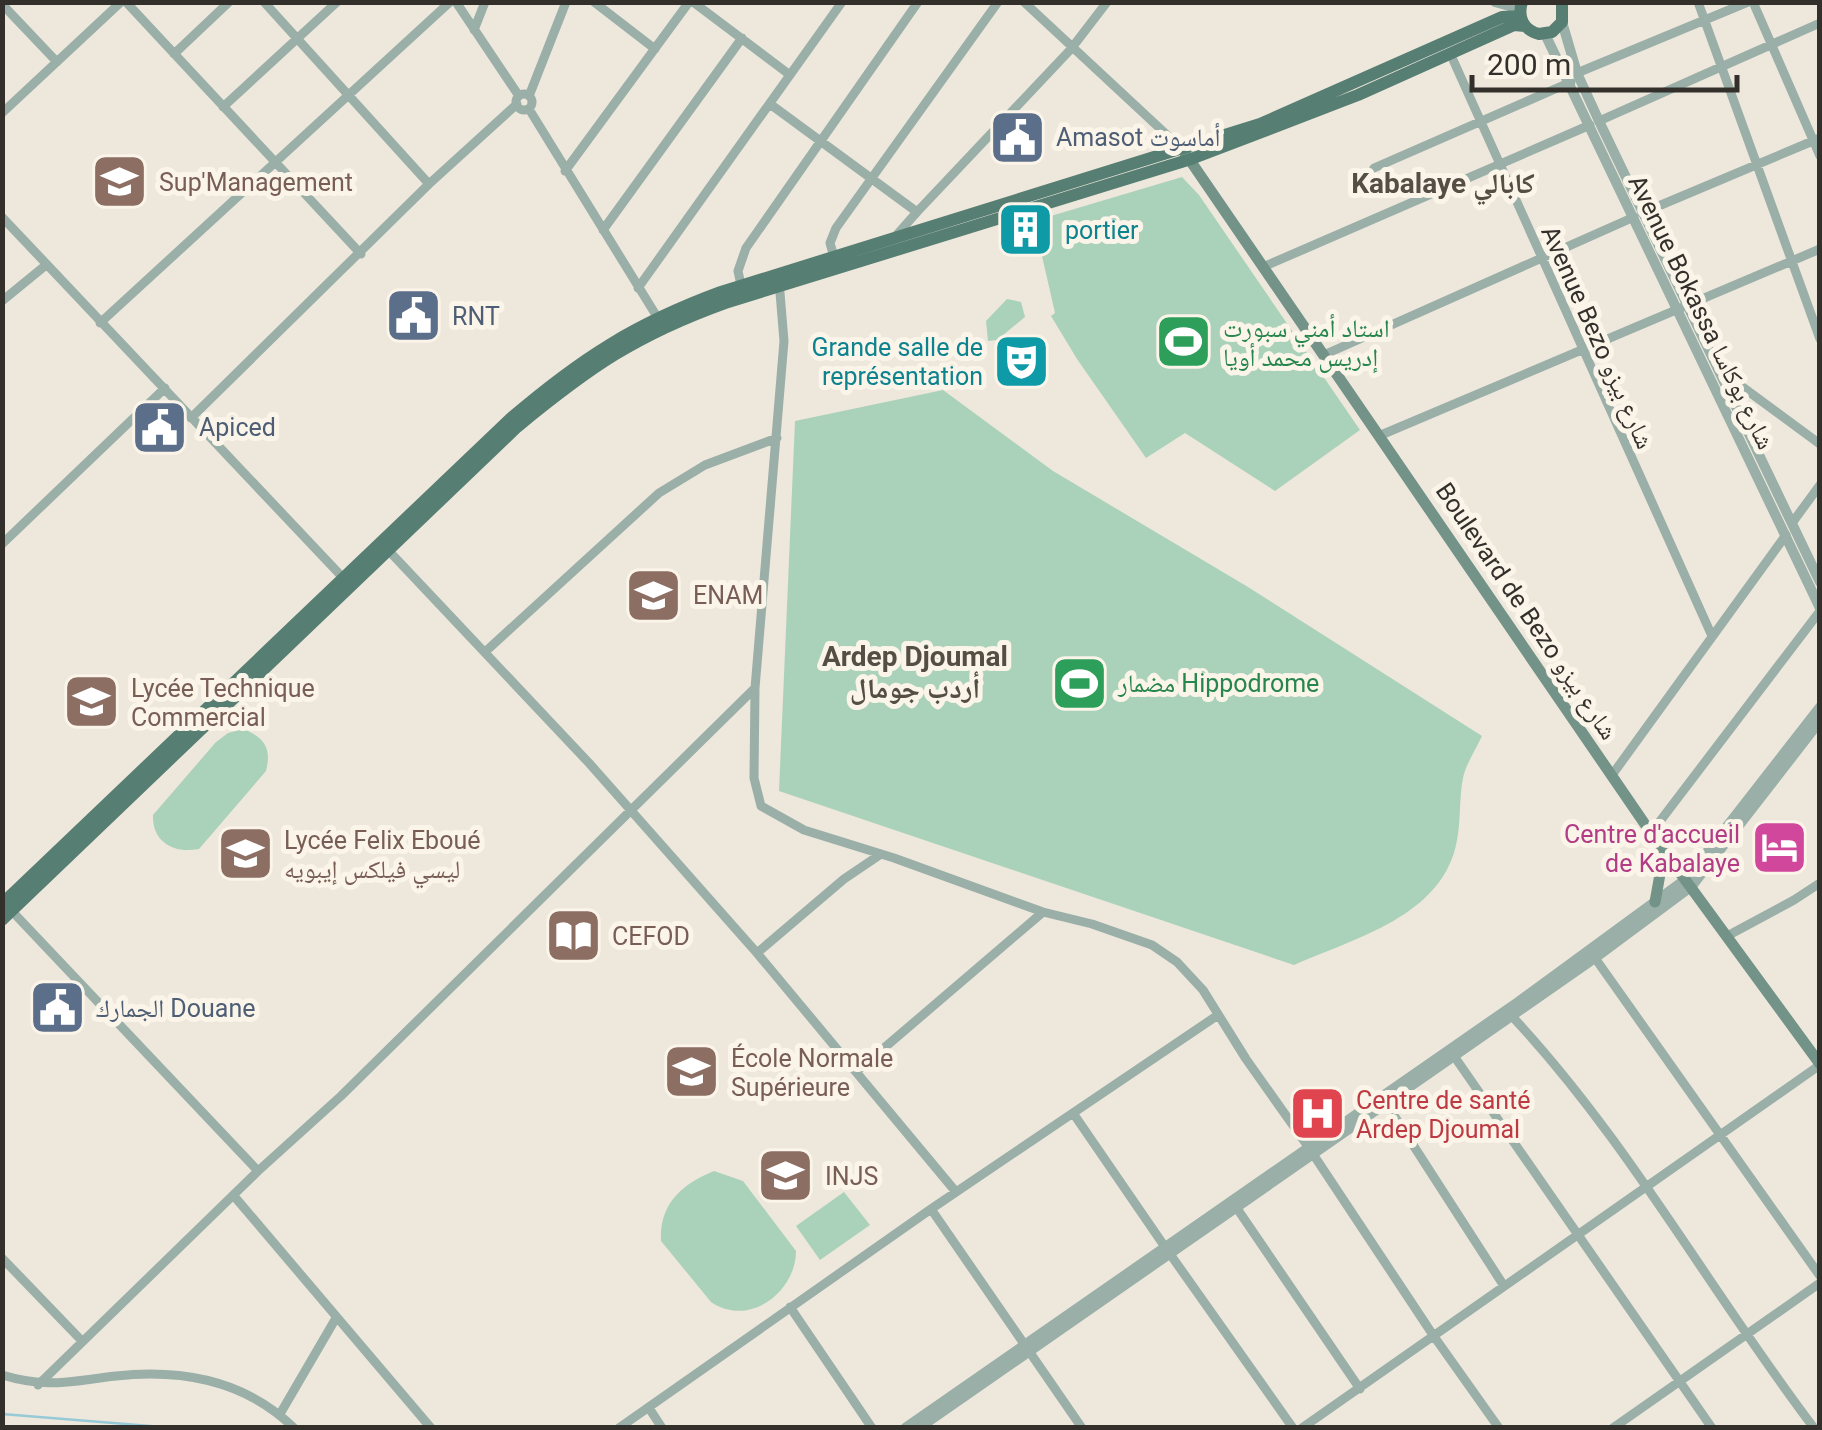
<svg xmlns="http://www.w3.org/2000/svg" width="1822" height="1430" font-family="Roboto,'Noto Naskh Arabic',sans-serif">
<rect width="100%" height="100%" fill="#eee7dc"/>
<path fill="#aad2ba" d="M1182,177L1199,195L1360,430L1275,491L1185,433L1146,458L1077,359L1051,316L1055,313L1034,221Z
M1007,299L1021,302L1025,317L997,340L988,341L986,321Z
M943,390L1053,471L1248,587L1482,736C1476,749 1466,764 1463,778C1459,798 1461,820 1457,840C1444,916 1355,938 1294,965L779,791L795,421Z
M243,729C264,737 272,748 266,771L199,849C174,854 152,842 153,815L216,742L228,733Z
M714,1171L743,1181L796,1251C796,1292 749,1328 711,1302L661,1241C659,1204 682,1184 714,1171Z
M844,1192L870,1225L820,1260L796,1226Z"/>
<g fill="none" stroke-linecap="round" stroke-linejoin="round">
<path stroke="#96cad7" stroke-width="2.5" d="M2,1414L175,1428"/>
<path stroke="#99afa8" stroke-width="9" d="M126,2L361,254
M264,2L429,184
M456,2L519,96
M594,2L655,49
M693,2L790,75
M1024,2L1182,149
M1698,2L1820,339
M1753,2L1820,156
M2,4L57,62
M474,30L485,2
M1450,53L1712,636
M174,54L229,2
M1577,73L1748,2
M516 102a8 8 0 1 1 16 0a8 8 0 1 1-16 0Z
M529,96L566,2
M770,104L917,212L894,238
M223,107L337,2
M529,109L659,320
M2,113L121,2
M1599,121L1820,23
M1374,168L1571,82
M565,171L689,2
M917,212L1071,49L1107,2
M1642,213L1820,138
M2,217L347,582
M603,230L742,38
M834,257L830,243L836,228L998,2
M1263,267L1590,125
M779,281L784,341L755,688L754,778L761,806L804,830L894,858L1043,912L1092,924L1152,945L1177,962L1203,990L1246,1059L1309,1148
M741,285L738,271L746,248L918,2
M638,288L842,2
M2,301L46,265
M100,323L450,2
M1326,354L1634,217
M1718,369L1820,444
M191,418L429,184L517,104
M1381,435L1820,249
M1792,523L1820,485
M2,544L165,388
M389,551L589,763L757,953L956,1192
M485,652L659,493L705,465L777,438
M1612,775L1786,535
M1651,833L1820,611
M9,908L258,1171
M1729,935L1794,900L1820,883
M757,953L844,879L881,854
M1595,958L1820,1276
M1508,1012C1627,1138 1709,1290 1814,1428
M1454,1056L1712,1428
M856,1072L1043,912
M1386,1103L1504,1286
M1073,1113L1165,1247
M1313,1154L1433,1335L1499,1428
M234,1196L431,1428
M1236,1207L1360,1389
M931,1209L1082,1428
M1170,1254L1293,1428
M2,1258L82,1341
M790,1307L872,1428
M2,1375C49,1389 70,1381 116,1376C182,1369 245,1380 294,1428
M38,1385L258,1171L341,1096L755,688
M649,1408L662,1428
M280,1414L336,1318
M619,1428L931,1209L1218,1015
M1302,1428L1820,1065
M1613,1428L1820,1283"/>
<path stroke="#99afa8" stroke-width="10" d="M1495,2L1520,9
M1562,22L1577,73L1599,121L1820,582
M1545,34L1820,608
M905,1428L1518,1002L1686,879L1820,707
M919,1428L1595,958L1692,886L1820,721"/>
<path stroke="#739388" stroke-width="11" d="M1185,153L1651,833L1820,1064
M1655,902L1662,863L1659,845"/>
<path stroke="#577e72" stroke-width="12" d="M1522,2C1517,18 1524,30 1539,34L1552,32L1562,22V2
M2,904L510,419C580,359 634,324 721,292L1260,124L1502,17L1520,16
M2,920L517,427C590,367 636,335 725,303L1191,159L1358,95L1514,25L1525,26"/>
</g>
<defs>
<symbol id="civic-square" viewBox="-11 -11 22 22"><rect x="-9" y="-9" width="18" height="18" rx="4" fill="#5c6f8a" stroke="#fbf4e9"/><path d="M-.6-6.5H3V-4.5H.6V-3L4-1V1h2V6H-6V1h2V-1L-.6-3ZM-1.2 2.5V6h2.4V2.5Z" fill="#fff"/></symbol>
<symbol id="university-square" viewBox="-11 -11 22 22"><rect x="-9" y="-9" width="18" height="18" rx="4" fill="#8d6e63" stroke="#fbf4e9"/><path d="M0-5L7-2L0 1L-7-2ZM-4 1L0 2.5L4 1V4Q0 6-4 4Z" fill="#fff"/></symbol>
<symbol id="building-square" viewBox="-11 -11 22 22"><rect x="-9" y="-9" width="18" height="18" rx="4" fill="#0f9aa8" stroke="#fbf4e9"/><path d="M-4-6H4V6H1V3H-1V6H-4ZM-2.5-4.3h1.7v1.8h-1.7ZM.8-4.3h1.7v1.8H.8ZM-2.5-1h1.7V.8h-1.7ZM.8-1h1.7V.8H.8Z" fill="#fff"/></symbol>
<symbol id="stadium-square" viewBox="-11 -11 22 22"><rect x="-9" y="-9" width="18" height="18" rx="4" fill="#2e9e5b" stroke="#fbf4e9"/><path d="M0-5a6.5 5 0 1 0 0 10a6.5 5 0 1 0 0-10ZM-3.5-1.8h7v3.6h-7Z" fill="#fff"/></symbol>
<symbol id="theatre-square" viewBox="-11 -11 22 22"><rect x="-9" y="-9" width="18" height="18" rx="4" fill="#0f9aa8" stroke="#fbf4e9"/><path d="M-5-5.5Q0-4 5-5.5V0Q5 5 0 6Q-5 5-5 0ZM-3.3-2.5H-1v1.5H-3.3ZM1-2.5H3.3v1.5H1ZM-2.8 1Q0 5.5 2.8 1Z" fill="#fff"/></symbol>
<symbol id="school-square" viewBox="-11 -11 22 22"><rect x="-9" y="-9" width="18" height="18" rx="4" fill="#8d6e63" stroke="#fbf4e9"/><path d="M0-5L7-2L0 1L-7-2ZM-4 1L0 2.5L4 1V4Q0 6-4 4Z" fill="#fff"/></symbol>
<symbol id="hotel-square" viewBox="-11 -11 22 22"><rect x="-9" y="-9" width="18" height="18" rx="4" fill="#d1479c" stroke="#fbf4e9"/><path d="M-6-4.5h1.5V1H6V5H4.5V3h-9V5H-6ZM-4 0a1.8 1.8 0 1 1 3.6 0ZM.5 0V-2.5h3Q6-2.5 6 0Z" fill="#fff"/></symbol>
<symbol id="library-square" viewBox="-11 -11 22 22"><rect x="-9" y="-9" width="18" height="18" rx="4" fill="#8d6e63" stroke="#fbf4e9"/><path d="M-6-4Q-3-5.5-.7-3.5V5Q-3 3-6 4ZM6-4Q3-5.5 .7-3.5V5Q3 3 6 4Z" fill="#fff"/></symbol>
<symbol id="hospital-square" viewBox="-11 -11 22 22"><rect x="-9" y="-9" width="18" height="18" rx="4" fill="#e0444e" stroke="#fbf4e9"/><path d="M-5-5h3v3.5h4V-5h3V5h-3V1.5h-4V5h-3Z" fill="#fff"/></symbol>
</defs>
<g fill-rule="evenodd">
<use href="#civic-square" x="986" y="106" width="63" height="63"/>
<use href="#university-square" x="88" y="150" width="63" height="63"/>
<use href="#building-square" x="994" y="198" width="63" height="63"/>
<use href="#civic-square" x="382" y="284" width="63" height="63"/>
<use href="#stadium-square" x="1152" y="310" width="63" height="63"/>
<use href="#theatre-square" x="990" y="330" width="63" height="63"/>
<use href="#civic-square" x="128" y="396" width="63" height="63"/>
<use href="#university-square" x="622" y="564" width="63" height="63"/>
<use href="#stadium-square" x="1048" y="652" width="63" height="63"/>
<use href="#school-square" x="60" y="670" width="63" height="63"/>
<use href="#hotel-square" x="1748" y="816" width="63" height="63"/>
<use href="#school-square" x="214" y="822" width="63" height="63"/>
<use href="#library-square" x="542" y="904" width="63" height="63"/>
<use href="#civic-square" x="26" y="976" width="63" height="63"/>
<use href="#university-square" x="660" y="1040" width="63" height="63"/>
<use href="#hospital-square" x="1286" y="1082" width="63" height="63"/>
<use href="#school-square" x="754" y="1144" width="63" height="63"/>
</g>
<g text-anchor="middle" stroke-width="10" stroke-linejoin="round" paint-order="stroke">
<g font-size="25" fill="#4e5e75" stroke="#fbf4e9" text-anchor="start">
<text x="1056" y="146">Amasot أماسوت</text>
<text x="452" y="325">RNT</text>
<text x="199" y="436">Apiced</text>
<text x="96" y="1017">الجمارك Douane</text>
</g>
<g font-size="25" fill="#785e54" stroke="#fbf4e9" text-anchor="start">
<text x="159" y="191">Sup'Management</text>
<text x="693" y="604">ENAM</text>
<text x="131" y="697">Lycée Technique<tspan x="131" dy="29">Commercial</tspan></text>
<text x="284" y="849">Lycée Felix Eboué<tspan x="284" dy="29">ليسي فيلكس إيبويه</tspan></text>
<text x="612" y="945">CEFOD</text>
<text x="731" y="1067">École Normale<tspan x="731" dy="29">Supérieure</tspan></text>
<text x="825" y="1185">INJS</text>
</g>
<g font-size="25" fill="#0d838f" stroke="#fbf4e9" text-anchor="start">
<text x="1065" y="239">portier</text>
<text x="983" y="356" text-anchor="end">Grande salle de<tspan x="983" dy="29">représentation</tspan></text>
</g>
<g font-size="25" fill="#33302c" stroke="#fbf4e9">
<text transform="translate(1702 312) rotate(64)" y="9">Avenue Bokassa شارع بوكاسا</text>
<text transform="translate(1598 337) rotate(66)" y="9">Avenue Bezo شارع بيزو</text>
<text transform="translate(1527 611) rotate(56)" y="9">Boulevard de Bezo شارع بيزو</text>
</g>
<g font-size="25" fill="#27864d" stroke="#fbf4e9" text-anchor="start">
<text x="1223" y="337">استاد أمني سبورت<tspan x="1223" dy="29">إدريس محمد أويا</tspan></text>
<text x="1118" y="692">مضمار Hippodrome</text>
</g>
<g font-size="25" fill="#b23c85" stroke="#fbf4e9" text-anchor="end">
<text x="1740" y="843">Centre d'accueil<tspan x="1740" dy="29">de Kabalaye</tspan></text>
</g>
<g font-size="25" fill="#be3a42" stroke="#fbf4e9" text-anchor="start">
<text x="1356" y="1109">Centre de santé<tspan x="1356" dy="29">Ardep Djoumal</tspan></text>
</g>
<g font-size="28" font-weight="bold" fill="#544e45" stroke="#fbf4e9">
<text x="1443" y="193">Kabalaye كابالي</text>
<text x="915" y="666">Ardep Djoumal<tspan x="915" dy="32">أردب جومال</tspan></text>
</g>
</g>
<rect width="1822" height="1430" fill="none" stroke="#33302c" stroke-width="10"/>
<path d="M1472 75v15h265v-15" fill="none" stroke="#33302c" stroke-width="5"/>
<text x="1487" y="75" font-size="30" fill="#33302c" stroke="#fbf4e9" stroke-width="8" paint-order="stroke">200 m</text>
</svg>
